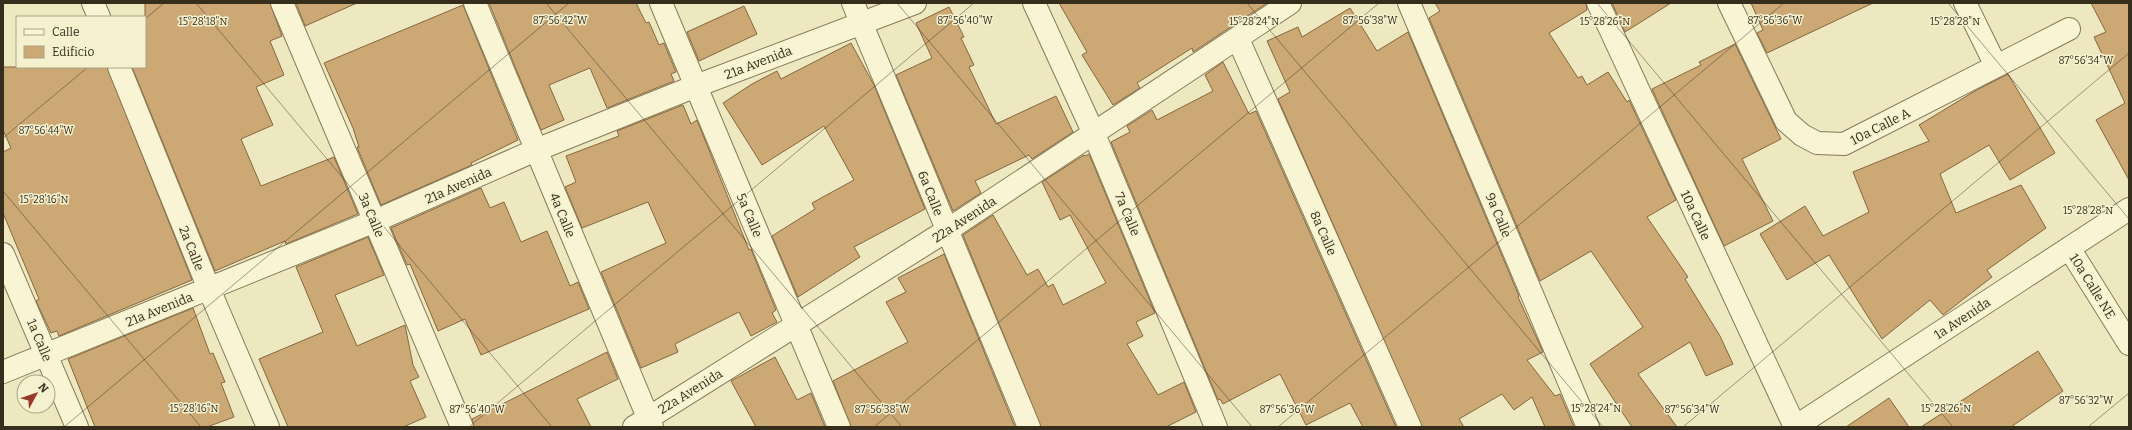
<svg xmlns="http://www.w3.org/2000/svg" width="2132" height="430" font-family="Bitter,serif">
<rect width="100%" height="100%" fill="#eee8c0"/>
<path fill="#cca875" stroke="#85673e" d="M145,3H270L282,36L270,41L284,75L256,87L273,125L241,139L261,186L334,157L358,214L286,244L285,241L215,271L132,67H145Z
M296,3H357L305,26Z
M489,3H636L646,23L649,22L659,45L664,43L676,72L671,74L674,81L607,108L590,68L549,85L564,120L541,130Z
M1059,3H1267L1193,52L1192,48L1137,83L1140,88L1113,105L1082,55L1087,52Z
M1435,3H1586L1587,10L1549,33L1578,78L1582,76L1587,85L1608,72L1627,102L1629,100L1676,200L1647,217L1688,277L1685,279L1720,336L1733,364L1706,376L1690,342L1638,374L1677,427H1632L1590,364L1643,327L1591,251L1540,281L1429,18L1440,11Z
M1612,3H1671L1625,32Z
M1751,3H1873L1767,53L1757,33L1763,30Z
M2091,3H2129V180L2096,120L2125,103L2094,37L2106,32Z
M463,5L518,140L471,163L472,165L381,205L357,147H359L353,128L324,63Z
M744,6L757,34L699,61L687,32Z
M949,7L964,37L961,38L974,65L969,67L996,124L1056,96L1073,132L1032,159L1029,155L975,181L981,193L953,211L896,75L932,58L916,23Z
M1350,8L1377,51L1408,32L1519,296L1518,297L1543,352L1527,360L1555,396L1560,394L1574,427H1545L1532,397L1514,410L1502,394L1459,419L1464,427H1422L1278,99L1290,92L1267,41L1298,27L1302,37Z
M851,43L874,85L925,209L854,247L860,257L798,297L772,236L815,209L812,203L854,180L824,126L762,165L723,103L752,84L777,71L781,79Z
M1735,44L1781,139L1742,159L1773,221L1724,246L1652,89L1701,65L1699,62Z
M1223,62L1249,114L1256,111L1396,427H1363L1350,403L1306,425L1280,374L1223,404L1220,399L1218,400L1111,142L1130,132L1127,126L1152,110L1157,120L1213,91L1205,75Z
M3,67H107L192,280L59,336L57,331L51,333L36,301L39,299L3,213V152L11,148L3,130Z
M2008,74L2055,153L2010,180L1989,145L1940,174L1956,213L2021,185L2046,228L1987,270L1992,277L1943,315L1930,300L1882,339L1829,255L1787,280L1760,234L1805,206L1823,236L1869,212L1853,172L1929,141L1919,125L1975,91Z
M683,105L691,124L697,120L749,250L751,249L776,310L772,313L777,322L751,336L739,312L675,344L678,352L641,368L601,272L666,243L648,202L582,228L565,187L576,182L566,156L619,136L617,131Z
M1089,154L1155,313L1136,322L1143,336L1127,344L1158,395L1184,382L1196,412L1166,427H1041L963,235L993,215L1027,275L1038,269L1048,287L1053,284L1063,305L1106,283L1070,215L1060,220L1042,182L1084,155L1085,156Z
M481,188L490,208L504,202L521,242L547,231L570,286L578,282L589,309L481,355L465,319L438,331L410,264L407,265L391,228Z
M368,237L384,275L335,295L357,346L405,325L413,365L419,377L410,381L426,417L403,427H288L259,359L323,332L296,267Z
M944,254L1015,427H851L833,381L908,342L886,302L906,292L898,278Z
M193,308L210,354L213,353L225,382L221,383L234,417L207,427H95L68,359Z
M2038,351L2063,391L2011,427H1921Z
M607,352L618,379L577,399L591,427H474L472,419Z
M775,357L797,400L811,393L825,427H756L731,381Z
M1889,398L1909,427H1846Z"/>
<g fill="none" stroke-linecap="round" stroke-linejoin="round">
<defs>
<path id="minor" d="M93,3L99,17
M282,3L462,427
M475,3L652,427
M661,3L839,427
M853,3L1029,427
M1034,3L1094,134L1216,427
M1409,3L1588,427
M1598,3L1795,427
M1729,3L1786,121L1802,135L1817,143L1844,144L2069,29
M1965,3L1996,66
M1238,39L1410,427
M119,67L209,289L268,427
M2069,248L2129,344
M3,254L77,427
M3,372L375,221L536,150L696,86L915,3
M634,427L946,231L1290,3
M1795,427L2129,209"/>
</defs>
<use href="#minor" stroke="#867958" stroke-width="24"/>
<use href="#minor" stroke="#f9f4d3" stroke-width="22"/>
</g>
<path fill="none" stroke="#362d1c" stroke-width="1" stroke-opacity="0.45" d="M196,3L552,427M546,3L902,427M897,3L1252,427M1247,3L1603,427M1597,3L1953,427M1948,3L2129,219M145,19L164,3M3,138L88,67M3,191L201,427M64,427L569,3M469,427L974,3M874,427L1379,3M1278,427L1784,3M1683,427L2129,53M2088,427L2129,393"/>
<g text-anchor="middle" stroke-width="3" stroke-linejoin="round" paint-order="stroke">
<g font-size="13" fill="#362d1c" stroke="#f5f1cf">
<text transform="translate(758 62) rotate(-21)" y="5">21a Avenida</text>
<text transform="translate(1880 126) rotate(-27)" y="5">10a Calle A</text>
<text transform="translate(458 185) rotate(-24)" y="5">21a Avenida</text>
<text transform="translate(931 193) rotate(68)" y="5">6a Calle</text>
<text transform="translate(1128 214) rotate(67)" y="5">7a Calle</text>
<text transform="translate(372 215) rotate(67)" y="5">3a Calle</text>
<text transform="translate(563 215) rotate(67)" y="5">4a Calle</text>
<text transform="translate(750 215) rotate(67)" y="5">5a Calle</text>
<text transform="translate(1499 215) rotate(67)" y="5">9a Calle</text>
<text transform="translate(1696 215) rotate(65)" y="5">10a Calle</text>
<text transform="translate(964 219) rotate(-33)" y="5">22a Avenida</text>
<text transform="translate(1324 233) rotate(66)" y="5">8a Calle</text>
<text transform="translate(192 248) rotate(68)" y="5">2a Calle</text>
<text transform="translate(2093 286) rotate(58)" y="5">10a Calle NE</text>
<text transform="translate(159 309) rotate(-22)" y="5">21a Avenida</text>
<text transform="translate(1962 318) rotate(-33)" y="5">1a Avenida</text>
<text transform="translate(40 340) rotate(67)" y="5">1a Calle</text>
<text transform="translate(690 391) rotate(-32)" y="5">22a Avenida</text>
</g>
</g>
<g font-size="10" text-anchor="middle" fill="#362d1c" stroke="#f5f1cf" stroke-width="3" stroke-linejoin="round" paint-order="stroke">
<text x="965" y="24">87°56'40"W</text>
<text x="560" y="24">87°56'42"W</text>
<text x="1370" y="24">87°56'38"W</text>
<text x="1775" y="24">87°56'36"W</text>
<text x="203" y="25">15°28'18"N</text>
<text x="1254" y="25">15°28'24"N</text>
<text x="1605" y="25">15°28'26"N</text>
<text x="1955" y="25">15°28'28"N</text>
<text x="2086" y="64">87°56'34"W</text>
<text x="46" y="134">87°56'44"W</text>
<text x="44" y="203">15°28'16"N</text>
<text x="2088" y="214">15°28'28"N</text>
<text x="2086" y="404">87°56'32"W</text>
<text x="194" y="412">15°28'16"N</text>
<text x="1596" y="412">15°28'24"N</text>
<text x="1946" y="412">15°28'26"N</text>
<text x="477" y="413">87°56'40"W</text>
<text x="882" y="413">87°56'38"W</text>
<text x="1287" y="413">87°56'36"W</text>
<text x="1692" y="413">87°56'34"W</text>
</g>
<rect width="2132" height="430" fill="none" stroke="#362d1c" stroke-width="8"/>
<rect x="16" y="16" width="130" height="52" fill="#f5f1cf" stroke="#a9a387"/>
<rect x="24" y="29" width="20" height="6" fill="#f9f4d3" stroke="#a9a387"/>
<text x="52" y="36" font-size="12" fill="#362d1c">Calle</text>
<rect x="24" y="46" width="20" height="12" fill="#cca875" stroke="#a9a387"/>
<text x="52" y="56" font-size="12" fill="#362d1c">Edificio</text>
<g transform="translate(36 394) rotate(50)"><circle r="19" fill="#f5f1cf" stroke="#a9a387"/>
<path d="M0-3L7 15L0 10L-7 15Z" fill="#953a28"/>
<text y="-6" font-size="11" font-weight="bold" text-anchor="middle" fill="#362d1c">N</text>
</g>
</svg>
